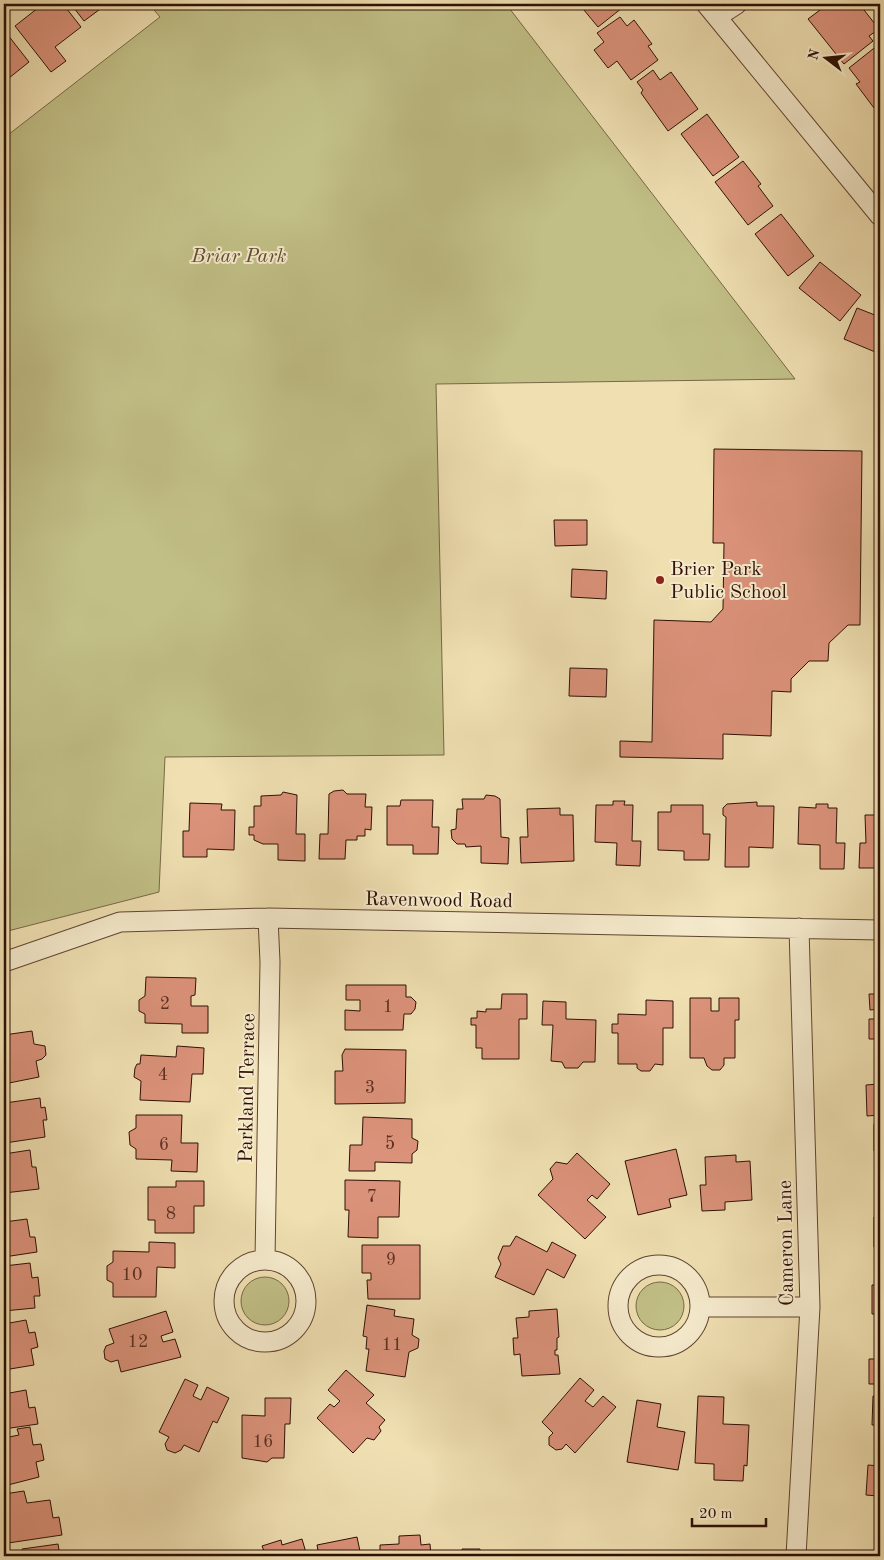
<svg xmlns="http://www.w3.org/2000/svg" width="884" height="1560" font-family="'Old Standard TT',serif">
<rect width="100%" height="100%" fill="#efdfb1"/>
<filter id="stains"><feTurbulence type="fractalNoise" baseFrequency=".004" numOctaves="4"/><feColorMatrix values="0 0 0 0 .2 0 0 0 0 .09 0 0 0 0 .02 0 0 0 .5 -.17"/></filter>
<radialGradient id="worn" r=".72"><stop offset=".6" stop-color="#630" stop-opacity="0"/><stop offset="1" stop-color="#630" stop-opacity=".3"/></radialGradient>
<path fill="#c1bf86" stroke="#786846" d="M149,4H506L795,379L436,384L444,755L165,757L159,892L4,932V138L160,17Z
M241 1301a24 24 0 1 1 48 0a24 24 0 1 1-48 0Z
M636 1306a24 24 0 1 1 48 0a24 24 0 1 1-48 0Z"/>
<path fill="#db927a" stroke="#2f1005" d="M43,4H63L81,27L55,47L66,61L51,72L15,26Z
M71,4H107L84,21Z
M579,4H619L622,8L598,27Z
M828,4H865L868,8L864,10L879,29L869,36L873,41L844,64L808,19Z
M620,17L627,26L634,20L652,44L648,46L658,60L631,80L617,61L608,68L594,50L604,42L597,33Z
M4,30L29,62L4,82Z
M878,45L880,47V104L874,108L856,84L860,82L849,68Z
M653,70L660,80L671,72L698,109L668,131L641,93L643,90L637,82Z
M707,114L739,157L713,176L681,134Z
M743,161L761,184L758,186L773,206L748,225L715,182Z
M781,214L814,256L788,276L755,234Z
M820,262L861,295L840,321L799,288Z
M857,308L880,317V354L844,339Z
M714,449L862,451L860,625H848L829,643L828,661H809L791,679V692L772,691L771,736L723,734V759L620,757V741L652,742L654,620L711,622L723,609L724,543H713Z
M554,520H587V545L555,546Z
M572,569L607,571L606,599L571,597Z
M570,668L607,669L606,697L569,696Z
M343,790L347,794H366L365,807H372L371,830L365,829V836H357V840H346L345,859H319L320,834H328L329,794L334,791Z
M283,792L297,795L296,834H305V861L278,860V844H263L254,840V835H249V827H254V806H261V796L281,795Z
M486,795L495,796L500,799L501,837L509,838L508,864L481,863V846L466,847L465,844H457L452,839L451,830L456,829L457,809H463L462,799H484Z
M401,800H433L432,827H439L438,854H413V845H387V806H400Z
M613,801H625L624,805H633L632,841H641L640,866L616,865L617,843L595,842L596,805H613Z
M757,802V806H774L773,848L749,847V867H725L726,817L723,815V808L727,804Z
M190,803L222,804L221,810H235L234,850L207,849V857H183V831H189Z
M816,804H828V808H837L836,843H845L844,869H820V845L798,844L799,807L816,808Z
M671,805H703V834H710L709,860H684V851L658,850V812H671Z
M560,808V815H573L574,861L521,863L520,837H528L527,809Z
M865,815H880V868H859L860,843H866Z
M146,977L196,978L195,995L191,996V1006H208V1033H182V1024L145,1023V1014L139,1011V1000L145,996Z
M346,985H406V997H411L416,1002L415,1009L411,1014H404L403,1030H345V1010L360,1011V1000H346Z
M502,994H527V1019H519V1059H482V1048H476V1025H471V1018H477V1011L486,1012V1009H501Z
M869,994H880V1009L870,1010Z
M690,998H711V1011H719V998H739V1020H735V1058H724V1065L720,1070H712L707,1066L704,1058H690Z
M646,1000L673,1001V1028H663V1065L655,1064L650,1071H641L637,1068V1064H618V1033H612V1024H618V1014L646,1015Z
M543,1001L566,1002V1019L596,1020L595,1062H583L578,1068H565L562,1062L551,1061L553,1025H542Z
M869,1019H880V1039H869Z
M32,1031L34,1044L45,1046L46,1055L42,1059L36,1061L39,1077L4,1084V1035Z
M177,1046L204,1048L203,1074H192L190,1102L140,1100L141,1081L134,1077L135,1068L137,1064H140L141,1055L176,1057Z
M345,1049L406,1050L405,1103L335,1104V1071H343L342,1055Z
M880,1072V1115L867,1116L866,1085L878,1084V1073Z
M4,1095L5,1103L40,1098L41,1108L45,1107L47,1120H43L45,1137L5,1143Z
M136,1115H182L181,1143H198L197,1172L171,1171L172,1160L136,1159V1149L130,1145L129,1132L136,1128Z
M363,1117L412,1119V1138L418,1141L417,1150L412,1154V1163L375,1162V1171H349L350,1145H362Z
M874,1124H880V1151H874Z
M676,1149L687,1195L669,1199L671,1207L638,1215L625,1161Z
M30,1150L32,1167H36L39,1189L4,1193V1154Z
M577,1153L610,1184L597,1199L592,1195L587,1200L606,1217L585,1239L538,1195L553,1179L550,1169L556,1162L567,1164Z
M736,1155V1162L750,1161L752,1200L725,1202V1210L702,1211L700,1185H706L705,1157Z
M345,1180L400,1181L399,1217H378V1238L348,1237L349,1210H345Z
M176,1181H204V1206H194V1233H155V1220H148V1187H176Z
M874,1217H880V1247H874Z
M27,1219L30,1237H35L37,1252L4,1257V1222Z
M516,1236L547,1252L552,1242L576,1255L564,1278L547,1269L534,1295L495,1277L501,1264L498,1258L503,1246H510Z
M149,1242L175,1243V1268L157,1267L156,1297H113V1283L107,1280V1266L113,1262V1251L149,1252Z
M362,1245H420V1299H368L367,1280H371V1273H362Z
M30,1263L32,1278L38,1277L40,1296H34L35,1308L4,1311V1266Z
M872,1285H880V1314H872Z
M367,1305L395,1310L394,1316L414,1319L412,1335L419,1339L418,1348L409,1352L405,1377L366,1371L369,1349H366L367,1337L363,1336Z
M557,1309L559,1337L557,1338V1350H555V1355H558L560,1374L522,1376L520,1354L514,1355L513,1338H518L516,1318L529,1317V1311Z
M166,1311L173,1332L161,1336L163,1342L175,1339L181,1357L121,1372L118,1360L111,1362L105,1359L104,1351L106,1346L114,1343L109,1329Z
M26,1320L29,1333L35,1332L38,1347L31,1349L34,1365L4,1370V1324Z
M879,1325L880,1384H869V1359H878Z
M346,1370L374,1395L366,1403L385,1420L379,1427L381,1431L374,1440L367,1438L353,1453L317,1418L330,1404L334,1407L340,1401L328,1390Z
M580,1378L594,1390L585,1401L593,1407L603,1396L616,1407L575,1453L566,1444L562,1449L556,1450L549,1445V1437L553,1433L542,1422Z
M185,1379L198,1385L193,1396L201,1400L207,1387L229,1398L217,1423L213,1421L199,1452L184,1445L181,1450L175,1453L167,1450L165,1444L169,1437L159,1432Z
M26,1390L29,1408L35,1407L38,1424L4,1429V1394Z
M698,1396L724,1397L723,1424L749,1425L747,1466L744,1465L743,1481L714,1480V1464L695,1463Z
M873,1396H880V1425H872Z
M265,1398H291L290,1424H285L284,1458H272L267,1462L242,1458V1415L265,1416Z
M637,1400L661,1404L657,1427L685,1432L678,1470L627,1462Z
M30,1427L33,1445L41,1444L44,1460L36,1462L39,1477L4,1486V1459H7L4,1438L19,1435L17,1429Z
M868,1465L880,1466V1503H878V1496L866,1495Z
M24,1491L27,1503L50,1500L53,1518L59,1517L62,1535L8,1543L6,1529L4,1530V1494Z
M420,1535L421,1545L430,1544L431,1556H380V1545L399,1544V1536Z
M357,1537L361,1556H319L317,1545Z
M302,1539L307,1556H251L264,1551L262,1546L281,1540L282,1545Z
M58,1544L60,1556H23L22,1549Z
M462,1549H480V1556H443V1554L463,1555Z
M866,1552L880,1553V1556H866Z
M561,1554H599V1556H561Z"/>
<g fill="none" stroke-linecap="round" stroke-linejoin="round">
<defs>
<path id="minor" d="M706,4L880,216
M717,17L737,4
M4,962L120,922L268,918L880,930
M265,1259L270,962L268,918
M224 1301a41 41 0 1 1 82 0a41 41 0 1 1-82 0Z
M618 1306a41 41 0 1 1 82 0a41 41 0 1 1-82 0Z
M701,1307H810
M796,1556L810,1307L799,928"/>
</defs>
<use href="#minor" stroke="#5f4430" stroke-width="21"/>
<use href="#minor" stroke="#f5eacc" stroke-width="19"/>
</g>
<circle fill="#8f2418" stroke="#f5eacc" stroke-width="2" cx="660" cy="580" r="5"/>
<g text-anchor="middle" stroke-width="4" stroke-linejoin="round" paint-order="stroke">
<g font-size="18" fill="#5a3022">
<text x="165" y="1009">2</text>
<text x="388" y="1012">1</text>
<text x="163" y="1080">4</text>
<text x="370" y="1093">3</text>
<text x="390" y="1149">5</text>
<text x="164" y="1150">6</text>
<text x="372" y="1202">7</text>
<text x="171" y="1219">8</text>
<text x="391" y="1265">9</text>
<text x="132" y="1280">10</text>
<text x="138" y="1347">12</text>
<text x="392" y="1350">11</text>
<text x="263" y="1447">16</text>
</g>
<g font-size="20" font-style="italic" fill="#624d32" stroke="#f5eacc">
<text x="239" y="262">Briar Park</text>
</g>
<g font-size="20" fill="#2f1005" stroke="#f5eacc" text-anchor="start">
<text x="670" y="575">Brier Park<tspan x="670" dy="23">Public School</tspan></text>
</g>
<g font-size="20" fill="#2f1005" stroke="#f5eacc">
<text transform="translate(439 899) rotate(1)" y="7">Ravenwood Road</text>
<text transform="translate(246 1088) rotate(-89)" y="7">Parkland Terrace</text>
<text transform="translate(785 1243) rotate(-91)" y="7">Cameron Lane</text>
</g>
</g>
<rect width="884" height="1560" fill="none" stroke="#efdfb1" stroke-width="20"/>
<rect x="5" y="5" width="874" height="1550" fill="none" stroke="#2f1005" stroke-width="2.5"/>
<rect x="10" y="10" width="864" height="1540" fill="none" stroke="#2f1005"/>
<g transform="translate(826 58) rotate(286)" stroke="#f5eacc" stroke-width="4" paint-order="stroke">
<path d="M0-4L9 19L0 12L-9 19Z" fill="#2f1005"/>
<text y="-8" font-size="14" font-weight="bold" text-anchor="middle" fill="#2f1005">N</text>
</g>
<path d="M692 1518v8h74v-8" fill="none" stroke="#2f1005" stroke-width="2.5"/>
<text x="699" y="1518" font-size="15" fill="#2f1005" stroke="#f5eacc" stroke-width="4" paint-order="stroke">20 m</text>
<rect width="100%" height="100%" filter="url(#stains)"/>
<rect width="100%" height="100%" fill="url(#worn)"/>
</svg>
